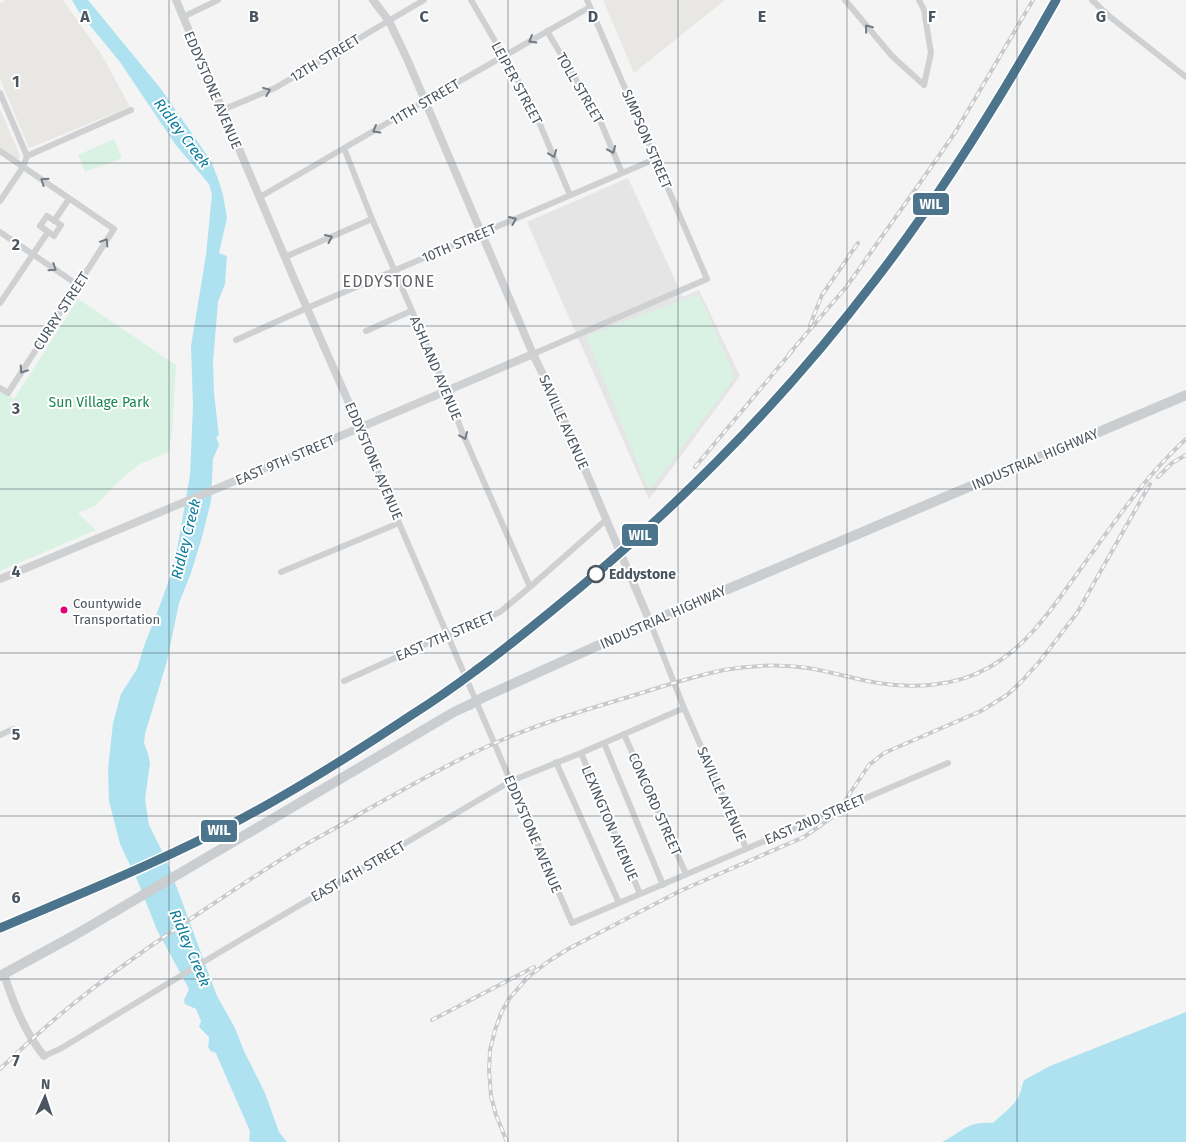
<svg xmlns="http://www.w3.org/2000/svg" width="1186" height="1142" font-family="'Fira Sans',sans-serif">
<rect width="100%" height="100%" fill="#f4f4f4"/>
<path fill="#e8e7e3" d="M6,0H63L103,57L130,107L29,148L0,79V4Z
M603,0H725L634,73Z
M0,109L20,156L19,159L17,160L0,149Z"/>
<path fill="#e6e5e6" d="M628,178L683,297L699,290L740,376L649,499L527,222Z"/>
<path fill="#d9f2e3" d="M114,139L122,158L85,172L78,155Z
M699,294L735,377L649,491L586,336Z
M78,299L176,365L172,432L169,452L140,464L120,480L95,506L78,513L96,530L0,571V391L14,399Z"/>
<path fill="#aee2f0" d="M72,0H88L161,89L211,161L218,179L223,195L227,218L219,253L227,256L225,284L218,302L213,362L214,393L219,436L216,437L219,445L213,459L211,501L202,537L191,573L179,603L167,661L145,734L144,743L148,754L150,763L145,799L149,825L167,861L217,996L235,1028L244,1051L265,1093L279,1132L287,1142H253L249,1141L250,1131L217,1056L216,1053L211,1051L208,1047L209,1040V1037L199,1027L201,1021L196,1009L185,1004L184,1000L189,989L157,930L138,882L120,844L109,801L108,769L113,723L121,694L137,669L144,646L160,605L174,566L181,527L190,475L193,407L191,346L206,255L212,194L209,184L175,144L120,62L79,12Z
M1186,1012V1142H942C964,1131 967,1121 993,1123C1002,1114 1013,1107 1019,1096C1021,1091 1022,1085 1024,1080L1050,1066Z"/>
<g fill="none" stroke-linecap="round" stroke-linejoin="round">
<path stroke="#ced0d2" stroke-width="6" d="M471,0L530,101L570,195
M845,0L892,56L924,85L931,53L924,10L919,0
M1092,0L1109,16L1186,77
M183,17L218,0
M547,31L581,88L594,106L622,173
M0,93L27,156
M222,110L275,88L424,0
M344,148L372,219L447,391L462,432L530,587
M0,151L114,229L8,393L0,388
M260,197L425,101L590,7
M0,201L23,167L27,156L131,110
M47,216L61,225L54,236L40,226Z
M54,221L69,199
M0,232L78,285
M285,257L372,219
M0,303L48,232
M366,331L411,311
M236,340L307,308L655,159
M533,354L707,279L587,0
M360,428L399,523L572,923L948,763
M281,572L399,523
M650,622L684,708L746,848
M344,681L448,634L500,612L530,587L607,519
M624,734L686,874
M0,735L13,729
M604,743L663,885
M581,753L640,894
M556,762L619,903
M44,1056L60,1049L220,952L511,781L581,753L684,708"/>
<path stroke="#ced0d2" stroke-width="8" d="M176,0L295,281L360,428
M373,0L389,21L408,61L533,354L557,404L650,622
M0,579L218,488L533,354
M4,974C13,1003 25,1033 44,1056"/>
<path stroke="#caced1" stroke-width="10" d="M486,696L650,622L1186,395
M0,976L75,935L454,712L469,705"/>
<defs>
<path id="rail" d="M810,325L822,295L858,243
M789,354L847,286L941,153L956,131L1033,0
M695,467L793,350
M1158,477L1172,463L1186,455
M432,1020L534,967
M0,1069C22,1048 45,1027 68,1008C105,978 144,950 183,924C224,896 265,869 308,843C326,833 345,823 363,812C417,782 470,751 527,730C563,716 599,706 635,695C664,686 694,676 724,670C752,665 781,664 808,668C832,672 854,679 878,683C914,689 956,686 988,668C1028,646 1053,607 1079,571C1113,525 1143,478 1186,439
M507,1142L496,1115L491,1096L489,1070L490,1050L495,1030L502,1011L509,999L528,977L549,961L568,949L680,891L804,837L831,818L840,808L869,765L884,753L981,711L1007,695L1021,682L1040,661L1077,613L1150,484"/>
</defs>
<use href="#rail" stroke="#c9cacc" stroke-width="4"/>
<use href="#rail" stroke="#fff" stroke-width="2" stroke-dasharray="5.5" stroke-linecap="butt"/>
<path stroke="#caced1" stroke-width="10" d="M469,705L486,696"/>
<defs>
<path id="rail-1" d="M0,928C82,893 165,860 243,818C301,787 356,752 410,716C432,702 454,687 475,671C500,653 524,633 549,613C670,515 781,404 876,279C944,191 1002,96 1056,0"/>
</defs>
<use href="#rail-1" stroke="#fff" stroke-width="12"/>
<use href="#rail-1" stroke="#4c748c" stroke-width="9"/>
</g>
<defs><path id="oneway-chevron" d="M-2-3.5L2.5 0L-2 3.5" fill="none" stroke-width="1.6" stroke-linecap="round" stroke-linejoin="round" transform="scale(1.25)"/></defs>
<g stroke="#727b83">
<use href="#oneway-chevron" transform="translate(868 28) rotate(-129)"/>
<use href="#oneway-chevron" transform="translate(532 40) rotate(150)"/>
<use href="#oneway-chevron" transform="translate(267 91) rotate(-22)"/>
<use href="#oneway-chevron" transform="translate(376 130) rotate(150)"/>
<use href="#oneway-chevron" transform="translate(612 150) rotate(68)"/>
<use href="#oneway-chevron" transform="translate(553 154) rotate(67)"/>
<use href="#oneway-chevron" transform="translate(44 181) rotate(-145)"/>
<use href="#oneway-chevron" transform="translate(513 220) rotate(-23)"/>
<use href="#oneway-chevron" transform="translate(329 238) rotate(-24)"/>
<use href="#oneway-chevron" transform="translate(105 242) rotate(-57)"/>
<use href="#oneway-chevron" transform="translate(53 268) rotate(34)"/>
<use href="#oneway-chevron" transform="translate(23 370) rotate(123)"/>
<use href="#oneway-chevron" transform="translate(464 436) rotate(67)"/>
</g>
<path fill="none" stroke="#4a5661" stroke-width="1" stroke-opacity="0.55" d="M169,0V1142M339,0V1142M508,0V1142M678,0V1142M847,0V1142M1017,0V1142M0,163H1186M0,326H1186M0,489H1186M0,653H1186M0,816H1186M0,979H1186"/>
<circle fill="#fff" stroke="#4a5661" stroke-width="2.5" cx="596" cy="574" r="8"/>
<circle fill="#e5007d" stroke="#fff" stroke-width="2" cx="64" cy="610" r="4.5"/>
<g text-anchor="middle" stroke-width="4" stroke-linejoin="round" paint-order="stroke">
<g font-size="13" fill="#4a5661" stroke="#fff" text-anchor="start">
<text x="73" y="608">Countywide<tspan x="73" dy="16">Transportation</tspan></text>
</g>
<g font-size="14" fill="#4a5661" stroke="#fff">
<text transform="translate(325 58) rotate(-31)" y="5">12TH STREET</text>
<text transform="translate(517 83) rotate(62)" y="5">LEIPER STREET</text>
<text transform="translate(580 88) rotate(60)" y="5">TOLL STREET</text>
<text transform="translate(213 90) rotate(67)" y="5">EDDYSTONE AVENUE</text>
<text transform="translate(425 102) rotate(-30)" y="5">11TH STREET</text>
<text transform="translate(647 139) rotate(67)" y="5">SIMPSON STREET</text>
<text transform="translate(459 243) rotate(-23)" y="5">10TH STREET</text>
<text transform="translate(61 311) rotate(-57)" y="5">CURRY STREET</text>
<text transform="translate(436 368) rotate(67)" y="5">ASHLAND AVENUE</text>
<text transform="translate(564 422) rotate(66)" y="5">SAVILLE AVENUE</text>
<text transform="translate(1035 459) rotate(-23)" y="5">INDUSTRIAL HIGHWAY</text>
<text transform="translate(285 460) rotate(-23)" y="5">EAST 9TH STREET</text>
<text transform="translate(374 461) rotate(67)" y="5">EDDYSTONE AVENUE</text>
<text transform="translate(663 617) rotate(-24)" y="5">INDUSTRIAL HIGHWAY</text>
<text transform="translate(445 636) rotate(-23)" y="5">EAST 7TH STREET</text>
<text transform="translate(722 794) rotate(66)" y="5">SAVILLE AVENUE</text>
<text transform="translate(655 804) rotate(66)" y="5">CONCORD STREET</text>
<text transform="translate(815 819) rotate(-23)" y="5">EAST 2ND STREET</text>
<text transform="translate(610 823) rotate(67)" y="5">LEXINGTON AVENUE</text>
<text transform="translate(533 834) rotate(67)" y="5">EDDYSTONE AVENUE</text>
<text transform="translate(358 871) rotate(-30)" y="5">EAST 4TH STREET</text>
</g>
<g font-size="14" fill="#17864f" stroke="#fff">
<text x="99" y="407">Sun Village Park</text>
</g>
<g font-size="14" font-weight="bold" fill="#4a5661" stroke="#fff" text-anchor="start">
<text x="609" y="579">Eddystone</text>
</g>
<g font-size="15" font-style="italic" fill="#0c7c9b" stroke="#fff">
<text transform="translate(182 133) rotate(53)" y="5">Ridley Creek</text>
<text transform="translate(186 539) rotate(-76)" y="5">Ridley Creek</text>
<text transform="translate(190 948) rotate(67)" y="5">Ridley Creek</text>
</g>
<g font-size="16" letter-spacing="1" fill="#5f6368" stroke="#fff">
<text x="389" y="287">EDDYSTONE</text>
</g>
</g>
<g font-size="16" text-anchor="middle" font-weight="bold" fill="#4a5661" stroke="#fff" stroke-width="4" stroke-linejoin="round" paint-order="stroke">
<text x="85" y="22">A</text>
<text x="254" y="22">B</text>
<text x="424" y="22">C</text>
<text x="593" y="22">D</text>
<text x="762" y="22">E</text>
<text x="932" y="22">F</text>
<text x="1101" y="22">G</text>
<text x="16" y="87">1</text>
<text x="16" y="250">2</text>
<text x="16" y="414">3</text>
<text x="16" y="577">4</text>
<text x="16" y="740">5</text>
<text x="16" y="903">6</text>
<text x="16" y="1066">7</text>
</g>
<g stroke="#fff" stroke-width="2">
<rect x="912" y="192" width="38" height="24" rx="5" fill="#4c748c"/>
<rect x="621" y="523" width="38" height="24" rx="5" fill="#4c748c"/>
<rect x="200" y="819" width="38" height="24" rx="5" fill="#4c748c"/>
</g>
<g font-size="14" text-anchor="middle" font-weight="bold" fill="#fff">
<text x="931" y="209">WIL</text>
<text x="640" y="540">WIL</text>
<text x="219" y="835">WIL</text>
</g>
<g transform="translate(45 1097) rotate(3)" stroke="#ffffff" stroke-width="4" paint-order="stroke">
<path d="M0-4L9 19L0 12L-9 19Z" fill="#4a5661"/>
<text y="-8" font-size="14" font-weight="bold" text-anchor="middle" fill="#4a5661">N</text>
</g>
</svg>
